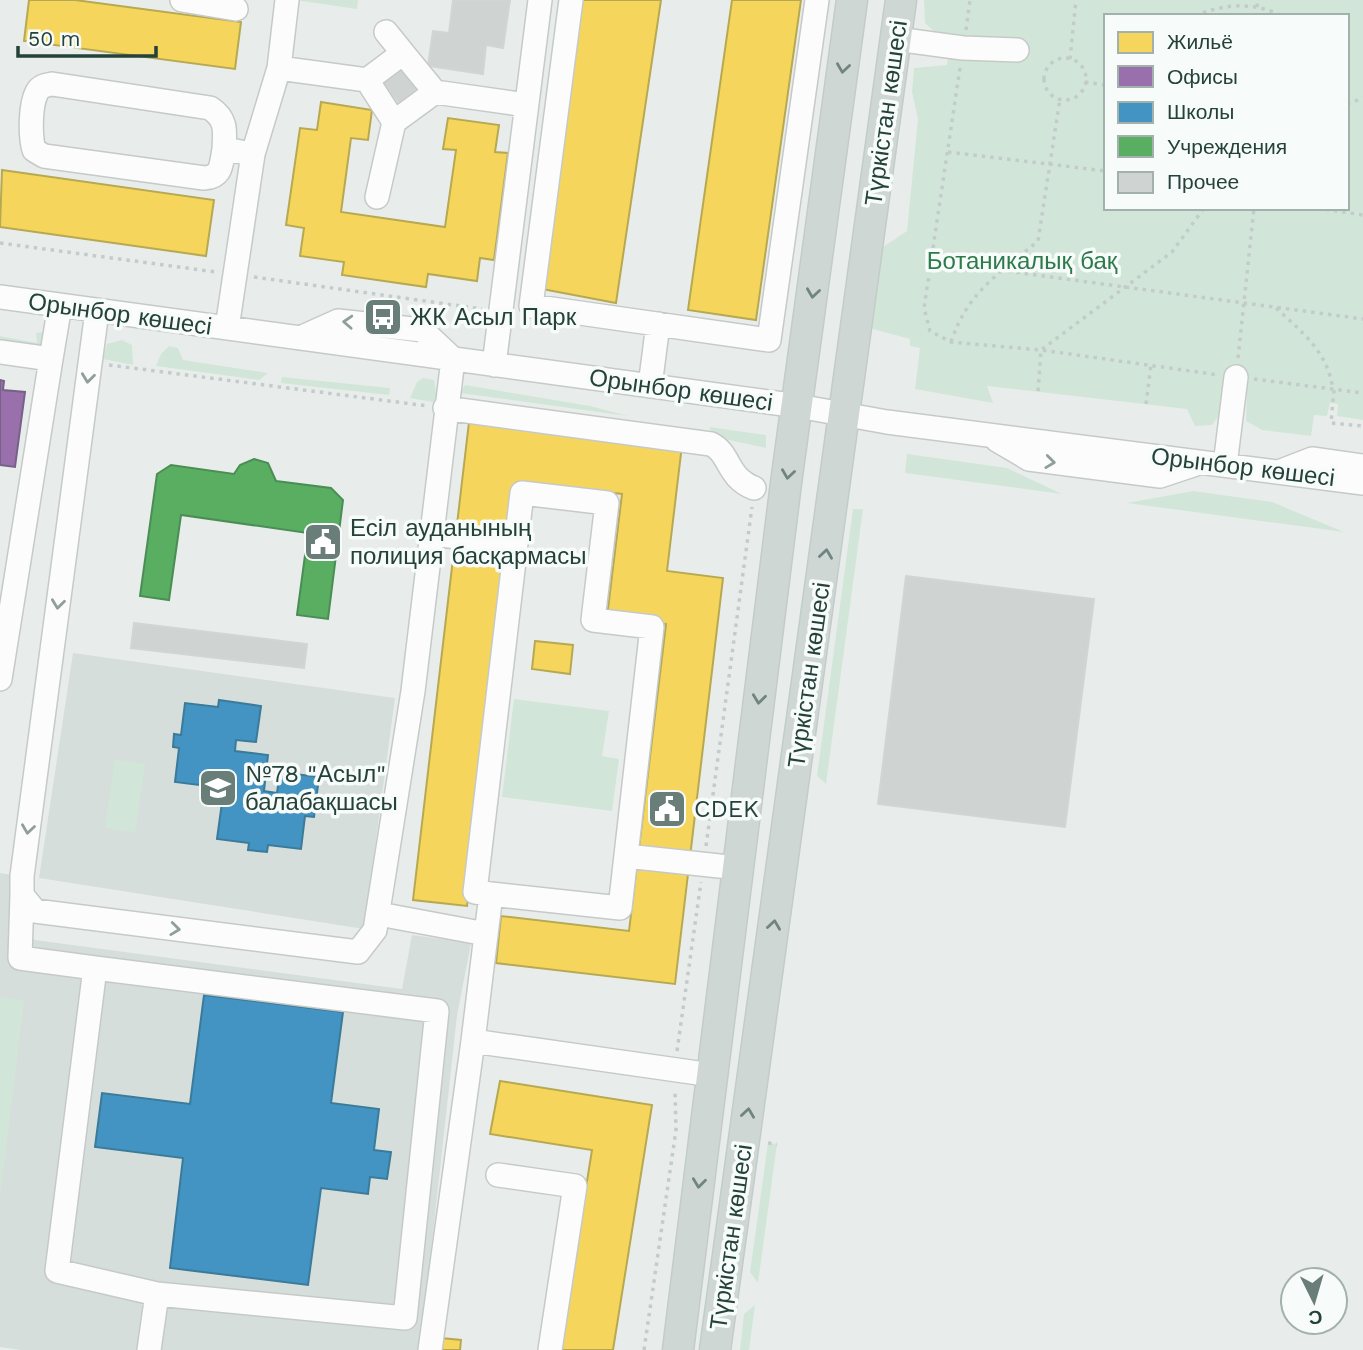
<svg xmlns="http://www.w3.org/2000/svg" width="1363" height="1350" font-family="'Work Sans',sans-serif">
<rect width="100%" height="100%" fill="#e8edeb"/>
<path fill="#d6dedb" d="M73,653L395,698L364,929L39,878Z
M0,873L13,875L10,918L35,940L402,989L412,935L471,943L457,1016L420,1350H21L0,1347Z"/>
<path fill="#d1e6d8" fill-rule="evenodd" d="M295,0H358L357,9Z
M924,0H1363V420L1337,416L1338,404L1330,403L1327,416L1314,415L1311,436L1262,430L1246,421L1247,391L1227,389L1224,409L1212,425L1195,426L1187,409L987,386L993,403L915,389L920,348L910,346V339L869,328L880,249L907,231L918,119L912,92L914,68L947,65L951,36L937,34L925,23ZM1106,16H1347V208H1106Z
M43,332L47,340L45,353L0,346V336L37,343L36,333Z
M122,340L132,345L133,365L103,359L107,344Z
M169,346L178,348L183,360L268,373L259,380L156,366L161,354Z
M282,377L390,388L389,395L281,383Z
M423,378L434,380L438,403L410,398L417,382Z
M465,385L590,406L628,416L460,393Z
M709,427L766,435V448L715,437Z
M907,454L1007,468L1062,494L905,473Z
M1193,491L1272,502L1344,532L1127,503Z
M853,509H863L826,784L817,776Z
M514,699L609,711L602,756L619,759L612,811L502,797Z
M115,760L145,764L135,832L105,828Z
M0,997L24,1000L0,1197Z
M768,1143L777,1144L758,1283L750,1272Z
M755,1305L749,1350H740L744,1314Z"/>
<path fill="#f6d55c" stroke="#b7a952" stroke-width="2" d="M29,0H75L241,22L235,69L24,41Z
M581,0H661L616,303L542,289Z
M732,0H801L756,320L688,310Z
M321,102L372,110L368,140L351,138L341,212L445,227L456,150L443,149L448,118L499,125L495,152L508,153L494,260L480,258L477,281L428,274L426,287L342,275L344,262L300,256L304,228L286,225L300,128L317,130Z
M2,170L214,200L206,256L0,227Z
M469,422L682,445L667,571L723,578L675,984L496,963L501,916L629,931L666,624L607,617L622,494L517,482L467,906L413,900Z
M535,641L573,645L570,674L532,669Z
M500,1081L652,1105L613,1350H560L592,1150L490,1134Z
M441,1338L461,1340L460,1350H439Z"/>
<path fill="#9970ab" stroke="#766289" stroke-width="2" d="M0,380L4,381L3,390L25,392L15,467L0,465Z"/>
<path fill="#4393c3" stroke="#3a7b9a" stroke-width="2" d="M219,700L261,706L256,742L236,740L235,751L268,755L264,791L277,793L280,772L319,777L314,817L305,816L301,849L268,845L267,852L248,850L249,843L217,839L224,788L175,782L179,748L173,747L174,734L181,735L185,703L218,707Z
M204,995L343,1012L331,1103L379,1109L374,1150L391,1152L387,1179L370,1177L368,1194L321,1188L308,1285L170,1268L183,1158L95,1147L102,1093L190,1104Z"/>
<path fill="#5aae61" stroke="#4a8e55" stroke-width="2" d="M254,459L268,463L276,481L331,488L343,500L328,619L297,615L308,533L181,515L169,600L140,596L157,474L171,465L234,474L240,465Z"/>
<path fill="#cfd4d2" stroke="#d1d6d4" stroke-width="2" d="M453,0H510L503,48L486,45L483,74L428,66L433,31L449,33Z
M402,63L420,86L399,103L381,80Z
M906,576L1094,599L1065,827L878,804Z
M134,623L307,644L304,668L131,648Z"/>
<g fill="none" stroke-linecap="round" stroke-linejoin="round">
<defs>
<path id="minor" d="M182,0L236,9
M571,0L531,306L769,340L817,0
M386,32L403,53
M896,39L963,48L1017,50
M279,68L367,80
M435,92L403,53L367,80L394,122L435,92L526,105
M224,149C225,131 227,119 210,108L52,84C46,85 40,86 37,92C30,105 30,136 34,150L44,156L204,178C222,177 221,165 224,149L253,154
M377,197L394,122
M0,297L798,406L887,422L1363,483
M97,311L22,876V895L35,911L358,952L375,930L413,691L453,359
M227,328L253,154L279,68L287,0
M300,338L338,321L422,330L453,359
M0,352L51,359L0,679
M51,359L60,305
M494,365L540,0
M650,386L658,324
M445,408L711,444C731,454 726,477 754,488
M997,440L1029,459L1160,476L1196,464
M1225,465L1236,377
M1281,471L1312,459L1363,466
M430,534L516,543
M626,856L738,868
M22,895L20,958L95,968
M379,914L486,934
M95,968L437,1011L405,1318L157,1294L57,1271Z
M473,1041L491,894L620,908L652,627L593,620L607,503L522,493L475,892L491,894
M498,1175L575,1186L550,1350
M149,1350L157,1294
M430,1350L473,1041L712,1075"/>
<path id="major" d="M678,1350L786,483L852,0
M715,1350L901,0"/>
</defs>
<use href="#minor" stroke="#c5cac8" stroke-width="26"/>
<use href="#major" stroke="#c3ccc9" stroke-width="33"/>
<path stroke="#c3ccca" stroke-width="3.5" stroke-dasharray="3.5 5" stroke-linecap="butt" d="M1257,7L1258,0
M1195,16C1223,4 1253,1 1282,16
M966,30L970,0
M1044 79a21 21 0 1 1 42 0a21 21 0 1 1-42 0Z
M1070,59L1076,0
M960,68L924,308L930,331L951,342L1041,350L1219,375
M1085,82L1106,85
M1347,104L1363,98
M948,152L1106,171
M1317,208L1363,215
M0,243L216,272
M932,261L1363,319
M254,277L482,309
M1276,308C1303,333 1327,351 1333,389
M951,342C968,291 999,274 1038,241L1060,99
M1238,358L1254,208
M109,365L428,406
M1254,379L1363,393
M1334,390L1331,423L1363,426
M1038,391L1041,350L1172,252L1204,208
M1146,404L1151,365
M706,846L752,507
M677,1051L701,882
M768,1143L777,1144
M644,1350L676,1130L675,1090"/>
<use href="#minor" stroke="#fcfcfc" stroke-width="23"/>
<use href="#major" stroke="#cfd7d5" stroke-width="30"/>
</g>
<defs><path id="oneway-chevron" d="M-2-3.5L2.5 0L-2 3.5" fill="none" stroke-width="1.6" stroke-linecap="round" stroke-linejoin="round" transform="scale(1.75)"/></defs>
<g stroke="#718580">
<use href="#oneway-chevron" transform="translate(843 68) rotate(98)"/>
<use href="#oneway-chevron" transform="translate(813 293) rotate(98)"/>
<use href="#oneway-chevron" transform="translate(788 474) rotate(98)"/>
<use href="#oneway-chevron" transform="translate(826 554) rotate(-82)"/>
<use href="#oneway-chevron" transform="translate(759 699) rotate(97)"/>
<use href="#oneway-chevron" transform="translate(774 925) rotate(-82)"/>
<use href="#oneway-chevron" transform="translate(748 1113) rotate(-82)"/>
<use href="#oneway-chevron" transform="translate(699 1183) rotate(97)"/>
</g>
<g stroke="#909f9b">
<use href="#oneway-chevron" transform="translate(348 322) rotate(-177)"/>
<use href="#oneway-chevron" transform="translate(88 378) rotate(97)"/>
<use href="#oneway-chevron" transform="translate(1050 462) rotate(7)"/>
<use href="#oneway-chevron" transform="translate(58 604) rotate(97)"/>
<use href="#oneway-chevron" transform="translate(28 829) rotate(98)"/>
<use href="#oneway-chevron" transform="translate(175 929) rotate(7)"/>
</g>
<defs>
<symbol id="bus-square" viewBox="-11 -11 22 22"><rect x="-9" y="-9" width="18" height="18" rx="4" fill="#697e78" stroke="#f7fbf9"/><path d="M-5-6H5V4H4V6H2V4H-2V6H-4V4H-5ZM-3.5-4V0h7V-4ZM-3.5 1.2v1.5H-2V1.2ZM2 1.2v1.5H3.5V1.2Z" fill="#fff"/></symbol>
<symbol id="civic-square" viewBox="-11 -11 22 22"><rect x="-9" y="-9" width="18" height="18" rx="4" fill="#697e78" stroke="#f7fbf9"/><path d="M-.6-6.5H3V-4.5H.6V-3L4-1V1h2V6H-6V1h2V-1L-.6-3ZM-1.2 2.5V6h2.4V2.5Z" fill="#fff"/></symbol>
<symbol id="school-square" viewBox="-11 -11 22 22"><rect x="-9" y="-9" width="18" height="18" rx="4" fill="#697e78" stroke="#f7fbf9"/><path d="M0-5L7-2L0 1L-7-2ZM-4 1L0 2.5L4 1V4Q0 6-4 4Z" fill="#fff"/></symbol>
</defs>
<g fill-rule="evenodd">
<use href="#bus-square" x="361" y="295" width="44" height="44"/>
<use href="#civic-square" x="301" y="520" width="44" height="44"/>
<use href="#school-square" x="196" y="766" width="44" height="44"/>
<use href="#civic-square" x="645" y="787" width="44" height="44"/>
</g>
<g text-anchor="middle" stroke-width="7" stroke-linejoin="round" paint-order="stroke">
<g font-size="24" fill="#24423a" stroke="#f7fbf9">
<text transform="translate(886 113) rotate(-82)" y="8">Түркістан көшесі</text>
<text transform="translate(120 314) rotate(8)" y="8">Орынбор көшесі</text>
<text transform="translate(681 390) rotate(8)" y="8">Орынбор көшесі</text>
<text transform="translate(1243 467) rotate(7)" y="8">Орынбор көшесі</text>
<text transform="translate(809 675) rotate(-82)" y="8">Түркістан көшесі</text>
<text transform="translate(731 1237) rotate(-82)" y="8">Түркістан көшесі</text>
</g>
<g font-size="24" fill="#2d7a4b" stroke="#f7fbf9">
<text x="1022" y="269">Ботаникалық бақ</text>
</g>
<g font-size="24" fill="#24423a" stroke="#f7fbf9" text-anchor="start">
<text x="410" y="325">ЖК Асыл Парк</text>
<text x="350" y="536">Есіл ауданының<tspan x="350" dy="28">полиция басқармасы</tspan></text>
<text x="245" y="782">№78 "Асыл"<tspan x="245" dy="28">балабақшасы</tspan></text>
<text x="694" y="817">CDEK</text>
</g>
</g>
<rect x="1104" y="14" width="245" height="196" fill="#f7fbf9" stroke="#a3b1ad" stroke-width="2"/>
<rect x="1118" y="32" width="35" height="21" fill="#f6d55c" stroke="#a3b1ad" stroke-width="2"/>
<text x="1167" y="49" font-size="21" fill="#24423a">Жильё</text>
<rect x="1118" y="66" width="35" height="21" fill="#9970ab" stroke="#a3b1ad" stroke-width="2"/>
<text x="1167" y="84" font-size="21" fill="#24423a">Офисы</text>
<rect x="1118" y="102" width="35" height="21" fill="#4393c3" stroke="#a3b1ad" stroke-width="2"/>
<text x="1167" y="119" font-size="21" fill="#24423a">Школы</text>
<rect x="1118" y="136" width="35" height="21" fill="#5aae61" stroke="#a3b1ad" stroke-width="2"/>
<text x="1167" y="154" font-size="21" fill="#24423a">Учреждения</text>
<rect x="1118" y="172" width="35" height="21" fill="#cfd4d2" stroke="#a3b1ad" stroke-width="2"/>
<text x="1167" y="189" font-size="21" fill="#24423a">Прочее</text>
<g transform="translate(1314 1301) rotate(175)"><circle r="33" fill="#f7fbf9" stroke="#a3b1ad" stroke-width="2"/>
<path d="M0-5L12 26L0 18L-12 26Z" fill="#697e78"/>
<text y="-10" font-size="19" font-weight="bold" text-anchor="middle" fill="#24423a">С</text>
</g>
<path d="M18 46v10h138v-10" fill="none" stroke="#24423a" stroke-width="3.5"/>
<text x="28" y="46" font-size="21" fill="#24423a" stroke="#f7fbf9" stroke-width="5" paint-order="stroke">50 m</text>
</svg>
